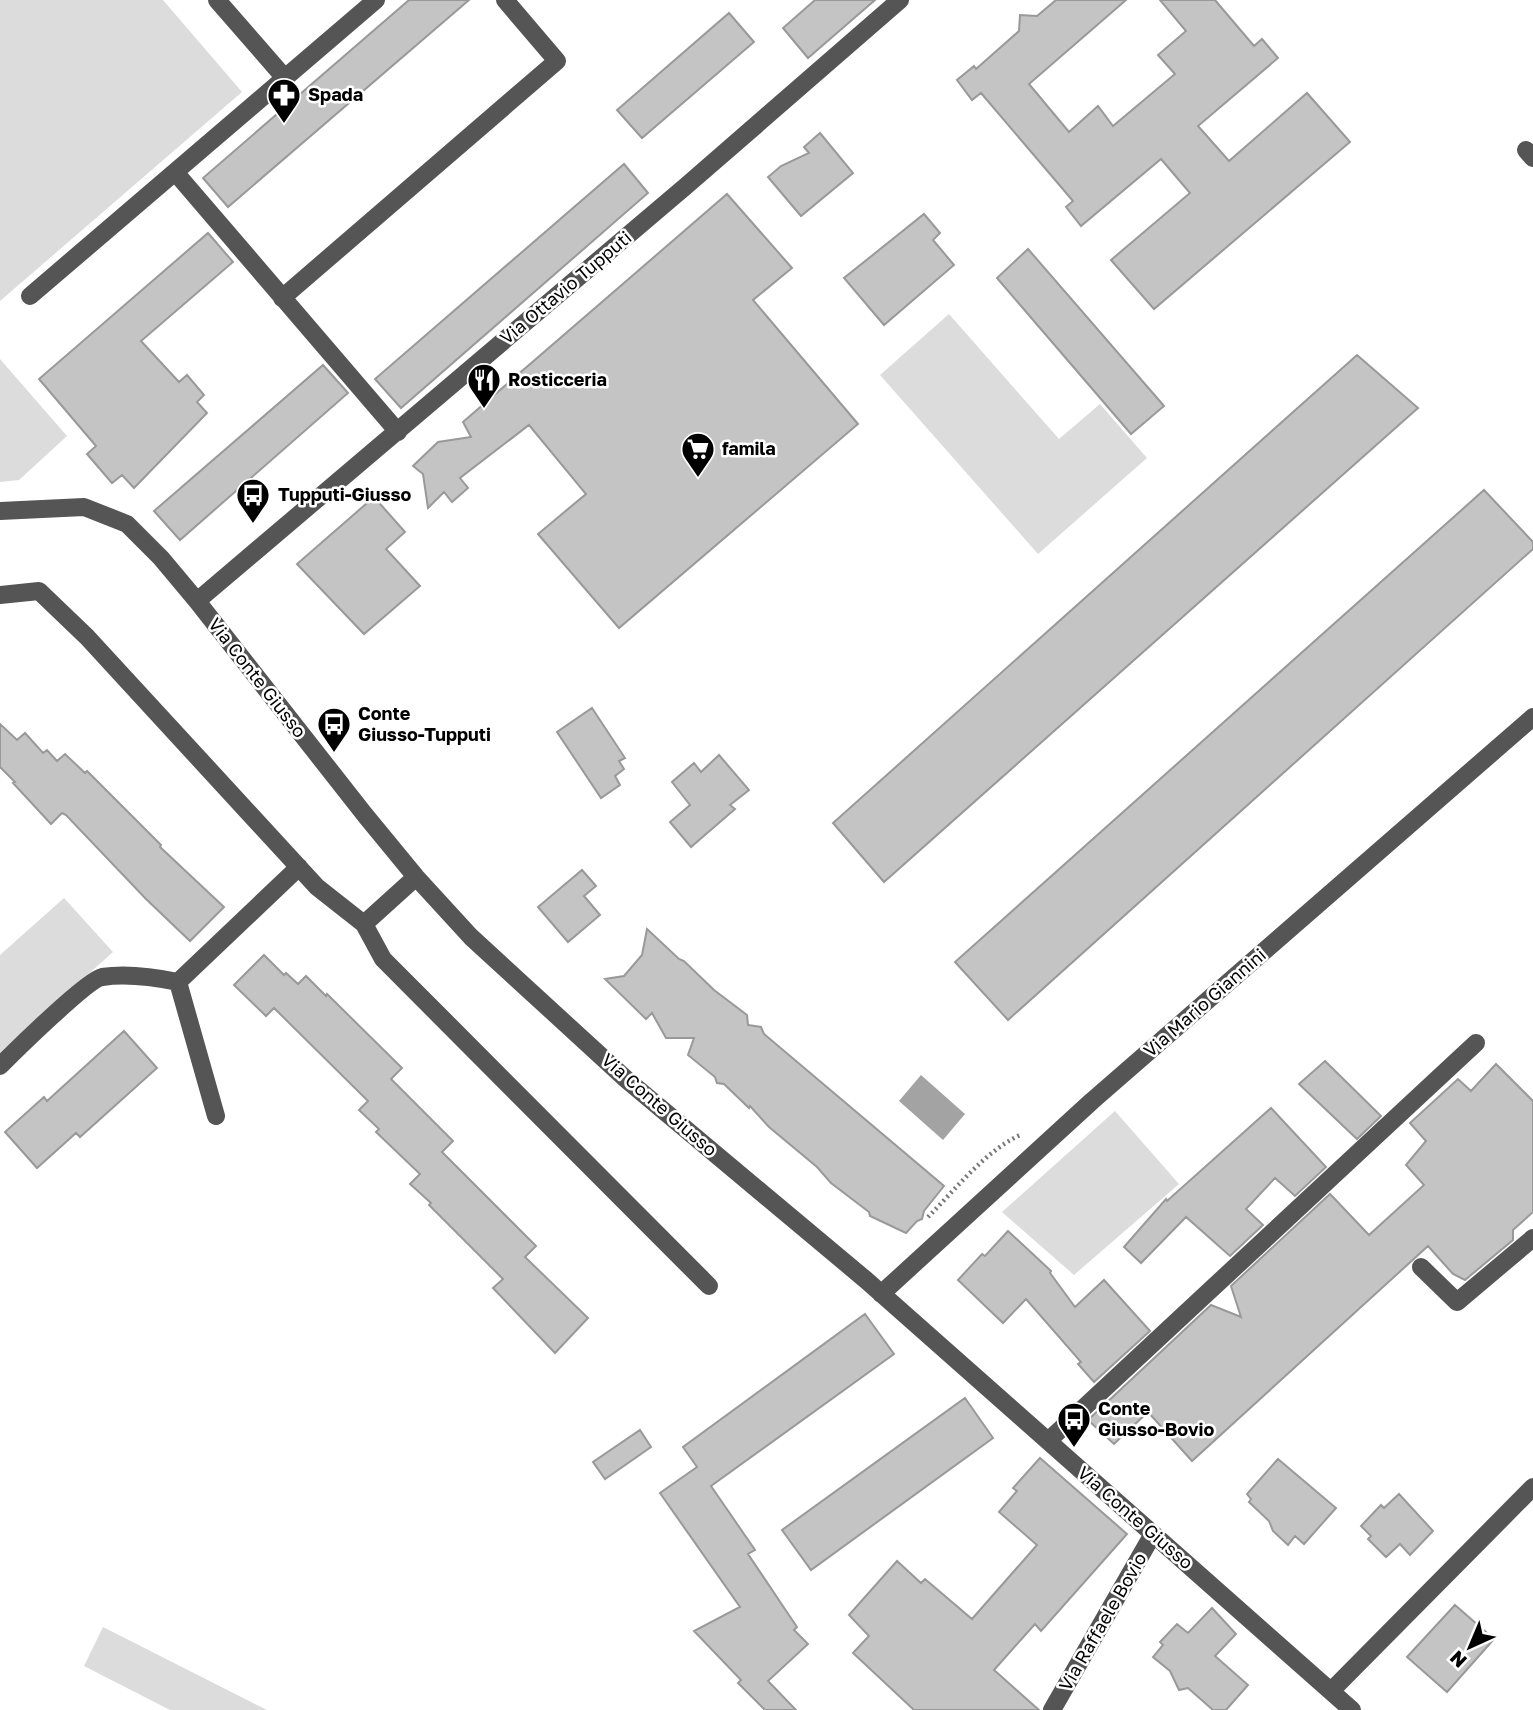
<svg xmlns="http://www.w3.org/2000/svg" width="1533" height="1710" font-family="'Golos Text',sans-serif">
<rect width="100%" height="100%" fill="#fff"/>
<path fill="#dcdcdc" d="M0,0H163L242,92L0,301Z
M949,314L1059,439L1100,404L1147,458L1038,554L880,375Z
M0,359L67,436L19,480L0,482Z
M64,898L113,952L0,1053V955Z
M1115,1111L1179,1184L1074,1275L1002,1212Z
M103,1627L267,1710H170L84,1666Z"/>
<path fill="#a3a3a3" d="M921,1075L965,1114L943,1140L899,1101Z"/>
<path fill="#c4c4c4" stroke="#999" stroke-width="2" d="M409,0H469L228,207L203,178Z
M815,0H875L808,58L783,28Z
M1056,0H1126L1029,84L1069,132L1098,106L1113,126L1175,74L1158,55L1186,31L1160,0H1215L1254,46L1262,39L1278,58L1198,126L1229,161L1307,93L1350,142L1154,309L1111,260L1190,193L1161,159L1081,226L1066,207L1073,201L981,93L972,100L957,80L974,66L976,69L1019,31L1020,15L1037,16Z
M729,13L754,42L642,138L617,110Z
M820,133L853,173L801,216L768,177L781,166L809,153L804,147Z
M624,164L648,193L401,408L375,379Z
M727,194L792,268L753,300L858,424L619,628L538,534L586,494L529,425L460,478L468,488L452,502L444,492L428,508L423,474L413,466L438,442L471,437L463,422Z
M924,214L940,233L933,240L954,265L884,325L844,278Z
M208,233L233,262L141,341L179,382L187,375L204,395L197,402L207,413L134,488L122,475L112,483L87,454L96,446L39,379Z
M1028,249L1164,406L1131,434L997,278Z
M1357,355L1418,408L884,882L833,823Z
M323,365L348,393L180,540L154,511Z
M1484,490L1533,542V549L1008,1020L955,962Z
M374,497L405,532L386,549L420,586L364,634L297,564Z
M592,708L625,758L619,761L624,769L615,776L620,785L601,798L557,732Z
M0,724L17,740L25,733L43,753L47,750L57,761L65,754L85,773L87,771L161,845L160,847L224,907L190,941L146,899L66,815L62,813L51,824L13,783L15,782L0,767Z
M719,755L749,790L730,805L735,809L691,847L670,822L690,805L672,782L694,763L701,772Z
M582,870L596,886L584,896L600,915L568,942L538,907Z
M647,929L679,959L684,961L714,990L747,1015L748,1025L761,1027L764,1034L944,1186L924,1211L922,1219L917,1221L906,1233L870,1216L869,1212L831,1183L817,1167L769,1127L750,1106L749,1108L724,1084L717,1083L715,1077L688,1055L694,1038H666L652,1013L646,1019L605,979L624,976L642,955Z
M264,955L284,975L286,973L298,984L306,976L326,996L327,994L402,1068L391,1079L453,1141L442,1152L536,1246L525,1257L588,1318L555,1353L493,1288L503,1279L429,1205L431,1203L410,1184L420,1174L376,1132L379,1129L359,1110L368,1101L274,1008L266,1016L234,985Z
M124,1031L157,1068L80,1137L76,1133L37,1168L5,1132L44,1097L47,1101Z
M1325,1061L1381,1116L1357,1139L1299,1084Z
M1496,1064L1533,1101V1212L1513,1230V1240L1465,1280L1453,1274L1428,1246L1192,1461L1148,1412L1114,1444L1088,1420L1211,1305L1241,1317L1231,1286L1330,1194L1369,1235L1424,1185L1406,1165L1426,1141L1410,1123L1458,1079L1471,1091Z
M1271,1108L1326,1167L1295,1196L1275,1178L1246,1209L1263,1225L1230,1256L1186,1217L1141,1263L1124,1247L1166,1199L1167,1201Z
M1008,1231L1051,1271L1050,1273L1075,1307L1104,1280L1150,1331L1094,1382L1078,1364L1081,1362L1026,1299L1003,1323L958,1280L982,1254L985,1256Z
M865,1314L894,1354L711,1486L755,1550L748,1554L797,1627L794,1630L808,1644L768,1681L796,1710H765L738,1683L741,1680L694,1631L740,1607L660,1493L697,1467L683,1447Z
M965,1398L993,1438L811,1570L782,1530Z
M640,1430L651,1447L605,1479L593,1462Z
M1040,1458L1127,1534L1041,1631L1035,1624L994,1670L1039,1710H914L853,1653L869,1636L849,1615L897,1561L921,1583L925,1579L972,1619L1037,1545L999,1512L1017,1491L1013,1488Z
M1278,1459L1336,1508L1304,1544L1295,1536L1288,1545L1273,1531L1269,1521L1249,1502L1251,1499L1247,1494Z
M1399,1494L1433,1531L1410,1555L1400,1544L1386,1557L1368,1539L1371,1536L1361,1526L1381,1505L1384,1508Z
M1455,1605L1494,1639L1447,1692L1407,1657Z
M1212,1608L1236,1634L1215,1656L1248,1685L1226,1710H1213L1188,1688L1179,1690L1170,1671L1153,1657L1163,1645L1160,1642L1177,1624L1188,1633Z"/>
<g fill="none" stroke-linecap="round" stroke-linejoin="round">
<path stroke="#777" stroke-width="4.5" stroke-dasharray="2 3.5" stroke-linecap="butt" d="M928,1217C956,1189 984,1152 1020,1135"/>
<path stroke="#555" stroke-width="18" d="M217,0L284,77
M1526,150L1533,158
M175,172L398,432
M30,296L376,0
M282,298L557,61L505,0
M0,511L84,507L127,524L161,558L197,601L365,815L416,877L471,937L627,1080L866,1280L1352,1710
M0,595L39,591L87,637L317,887L364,924L416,877
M197,601L686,186L900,0
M364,924L383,959L709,1286
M178,982L216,1116
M0,1066C15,1051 87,980 102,977C127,973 154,977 178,982L299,867
M1421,1267L1457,1302L1533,1238
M881,1294L1092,1101L1533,717
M1048,1441L1476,1043
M1331,1691L1533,1487
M1052,1710L1153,1534"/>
</g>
<defs>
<symbol id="pharmacy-pin" viewBox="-11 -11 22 30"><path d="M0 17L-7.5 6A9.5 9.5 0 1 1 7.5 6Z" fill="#000" stroke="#fff"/><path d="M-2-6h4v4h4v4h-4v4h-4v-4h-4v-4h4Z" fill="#fff"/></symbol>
<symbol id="restaurant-pin" viewBox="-11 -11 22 30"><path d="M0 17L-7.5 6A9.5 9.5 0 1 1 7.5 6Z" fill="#000" stroke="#fff"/><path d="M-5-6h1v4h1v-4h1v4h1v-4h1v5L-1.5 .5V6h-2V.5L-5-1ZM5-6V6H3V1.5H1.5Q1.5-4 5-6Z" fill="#fff"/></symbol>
<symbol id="supermarket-pin" viewBox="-11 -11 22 30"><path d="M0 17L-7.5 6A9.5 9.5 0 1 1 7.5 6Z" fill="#000" stroke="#fff"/><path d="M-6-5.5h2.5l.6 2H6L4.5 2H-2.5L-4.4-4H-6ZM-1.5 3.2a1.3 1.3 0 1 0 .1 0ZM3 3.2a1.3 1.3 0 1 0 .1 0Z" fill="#fff"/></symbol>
<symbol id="bus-pin" viewBox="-11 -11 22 30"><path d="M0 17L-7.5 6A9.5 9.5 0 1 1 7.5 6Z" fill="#000" stroke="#fff"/><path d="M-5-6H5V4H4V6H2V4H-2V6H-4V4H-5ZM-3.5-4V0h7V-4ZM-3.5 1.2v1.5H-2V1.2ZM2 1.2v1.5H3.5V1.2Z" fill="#fff"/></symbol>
</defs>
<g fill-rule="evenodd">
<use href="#pharmacy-pin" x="265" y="76" width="38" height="52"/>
<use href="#restaurant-pin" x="465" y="361" width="38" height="52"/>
<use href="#supermarket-pin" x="679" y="430" width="38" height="52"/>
<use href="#bus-pin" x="234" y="476" width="38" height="52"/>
<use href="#bus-pin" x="315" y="705" width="38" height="52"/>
<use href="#bus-pin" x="1055" y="1400" width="38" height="52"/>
</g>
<g text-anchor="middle" stroke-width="5" stroke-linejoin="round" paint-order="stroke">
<g font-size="18" font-weight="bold" fill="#000" stroke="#fff" text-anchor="start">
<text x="308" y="101">Spada</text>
<text x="508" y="386">Rosticceria</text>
<text x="722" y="455">famila</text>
<text x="278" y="501">Tupputi-Giusso</text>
<text x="358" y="720">Conte<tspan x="358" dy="21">Giusso-Tupputi</tspan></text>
<text x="1098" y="1415">Conte<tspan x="1098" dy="21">Giusso-Bovio</tspan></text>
</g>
<g font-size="18" fill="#000" stroke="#fff">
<text transform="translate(566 288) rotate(-40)" y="6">Via Ottavio Tupputi</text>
<text transform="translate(257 678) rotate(52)" y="6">Via Conte Giusso</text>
<text transform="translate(1205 1003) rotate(-41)" y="6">Via Mario Giannini</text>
<text transform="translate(659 1105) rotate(41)" y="6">Via Conte Giusso</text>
<text transform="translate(1135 1518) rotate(41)" y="6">Via Conte Giusso</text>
<text transform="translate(1103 1622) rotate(-60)" y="6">Via Raffaele Bovio</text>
</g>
</g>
<g transform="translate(1470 1647) rotate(224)" stroke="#ffffff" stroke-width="5" paint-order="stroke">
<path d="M0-5L12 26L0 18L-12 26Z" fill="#000000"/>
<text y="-10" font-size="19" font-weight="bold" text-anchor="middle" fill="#000000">N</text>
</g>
</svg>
